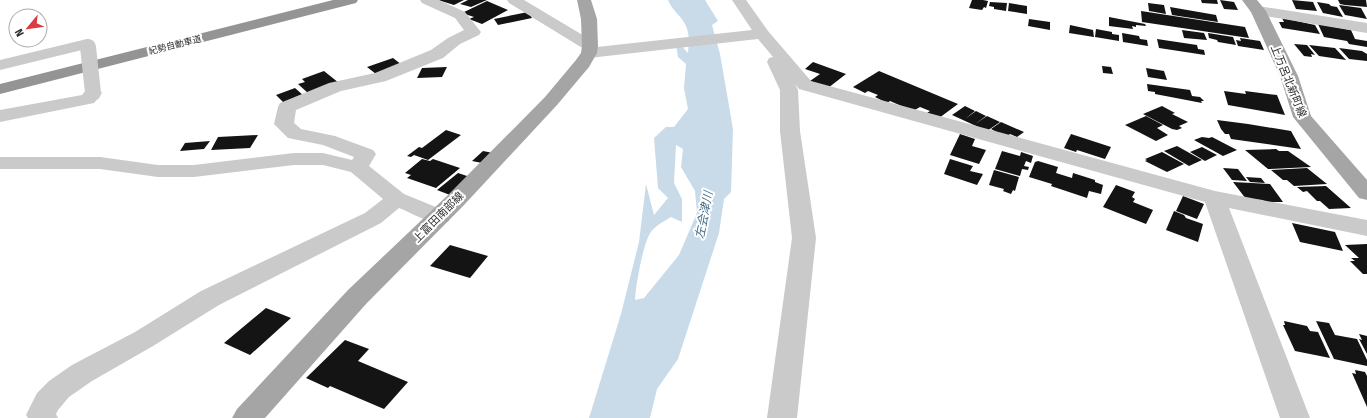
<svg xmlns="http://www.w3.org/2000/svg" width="1367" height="418" font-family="'Fira Sans Condensed','Noto Sans JP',sans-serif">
<rect width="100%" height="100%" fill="#fff"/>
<path fill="#c9dbe9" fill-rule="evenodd" d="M668,0H705L718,21L712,25L720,54L733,129L731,192L724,199L719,233L678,359L657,389L650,418H589L621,314L639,242L646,184L654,215L668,198L658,188L654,138L666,127H674L688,109L684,88L686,64L678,57L675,39L688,53C689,43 690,33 685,24C680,15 672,10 668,0ZM676,145L683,149L681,167L695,191L697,213L679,255L644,298L635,300C636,284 642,250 649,235C654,226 663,222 671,217L682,222V199L674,183Z"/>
<path fill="#141414" d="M438,0H464L454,5Z
M468,0H487L471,7L460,4Z
M972,0H983L988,1L986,8L984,7L982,10L969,8Z
M1201,0H1217L1218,4L1202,3Z
M1220,0L1234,2L1238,10L1224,9Z
M1292,0L1313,2L1317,11L1296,9Z
M1338,0H1366L1367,7L1345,5L1340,4Z
M487,1L508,10L482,24L469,19L474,17L462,13Z
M990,2L1007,3L1006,11L994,9V7L989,6Z
M1317,2L1329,4L1331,6L1337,7L1343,17L1323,13Z
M1009,3L1027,6V14L1008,11Z
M1148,3L1164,5L1166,14L1149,11Z
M1339,5L1361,8L1367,19L1345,15Z
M1170,7L1216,15L1218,22L1172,15Z
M1141,11L1245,27L1249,38L1142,22Z
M528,12L532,18L498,25L494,19Z
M1109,17L1145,24L1146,26L1136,25V27L1132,26L1133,29L1109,26Z
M1282,18L1315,25L1320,34L1282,28L1279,22H1284Z
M1029,19L1050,22V30L1028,26Z
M1318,24L1351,30L1355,39L1367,41V47L1349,44L1347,41L1324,37Z
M1070,25L1093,30L1094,37L1069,33Z
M1096,29L1112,32V34L1119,35V41L1095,37Z
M1182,30L1204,33L1207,40L1184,38Z
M1122,33L1139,36L1140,39L1147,40L1148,46L1123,42Z
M1208,33L1233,37L1236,45L1218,42L1217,40L1209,38Z
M1240,38L1260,41L1264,50L1238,46L1236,40L1241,41Z
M1157,39L1197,45L1198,49L1204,50L1205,55L1159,48Z
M1294,44L1307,45L1315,55L1311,54L1312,57L1304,56Z
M1309,45L1335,48L1346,60L1319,56Z
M1339,48L1362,51L1367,54V61L1349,59Z
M393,58L402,65L376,74L367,67Z
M813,62L846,74L828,88L810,81L820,74L805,69Z
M1102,66L1111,67L1113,74L1103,73Z
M447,67L442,77L417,78L422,68Z
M1146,68L1164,71L1167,80L1148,77Z
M324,71L339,83L309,94L298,84L305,82L302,79Z
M879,71L958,104L939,118L927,113L930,111L920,107L913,111L890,101L887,103L875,97L878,95L868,91L865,93L853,87Z
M1147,84L1190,90L1192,96L1200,97L1204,101H1201L1202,103L1155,94V92L1148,91Z
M295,88L304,96L284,103L276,95Z
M1224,91L1246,94L1245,91L1277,95L1285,115L1228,105Z
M965,106L975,111L965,119L976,111L986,116L975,124L987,116L1000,122L987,131L952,115Z
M1162,106L1175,113L1172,114L1188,122L1179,126L1182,128L1177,130L1172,129L1143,114Z
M1146,116L1163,125L1157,128L1168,135L1156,141L1125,125Z
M1217,120L1248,124L1291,131L1301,149L1231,139L1229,134H1225L1221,129Z
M1001,122L1024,132L1017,137L1010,134L1006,137L991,129Z
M446,130L461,135L428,160L414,155L411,157L407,156L419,147L422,148Z
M960,134L975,139L972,146L986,150L979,164L950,155Z
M1071,134L1111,147L1105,159L1077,150L1076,152L1064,148Z
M258,135L250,148L211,150L218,137Z
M1202,137L1209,138L1212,137L1237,150L1223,156L1194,140Z
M210,141L204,149L180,151L185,143Z
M1177,146L1202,160L1189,166L1164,151Z
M1202,147L1217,155L1205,161L1190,152Z
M1276,149L1279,151H1288L1311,167L1268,169L1245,150Z
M483,151L493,153L482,163L472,161Z
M1002,151L1020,156L1021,152L1033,156L1031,163L1026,161L1024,166L1029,167L1028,170L1022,169L1020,176L995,169Z
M1162,152L1184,164L1167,172L1145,161L1147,160L1145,159Z
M422,159L430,161L433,159L460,168L436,188L407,178L411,175L405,173Z
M950,159L973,166L970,171L983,174L977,185L944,174Z
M1038,161L1058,167L1056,173L1072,178L1073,173L1095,180V182L1103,185L1101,194L1089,191L1087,198L1051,186L1052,184L1029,177L1035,162Z
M1223,168L1238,169L1247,181L1232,180Z
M1307,168L1327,184L1294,186L1287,180H1283L1271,170Z
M994,170L1019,177L1015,191L1013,190L1011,194L1003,191L1004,189L989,185Z
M458,173L470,177L450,195L437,190Z
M1246,177L1261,178L1265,183L1250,182Z
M1233,182L1270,184L1283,202H1264L1263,200L1246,199Z
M1116,185L1135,192L1132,197L1135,199L1133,202L1153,210L1146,224L1103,207Z
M1326,186L1351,208L1329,209L1320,201H1317L1307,191L1303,192L1297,187Z
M1183,196L1204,204L1197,219L1176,211Z
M1174,211L1184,215L1186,218L1203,224L1198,242L1166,230Z
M1292,223L1335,232L1343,251L1300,242Z
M1367,244V274H1363L1350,261H1355L1351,258H1359L1345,245Z
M450,245L488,256L470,278L430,266Z
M266,308L291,318L250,355L224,343Z
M1284,321L1307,326L1310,331L1318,332L1330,358L1295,351L1283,325H1285Z
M1316,321L1329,323L1335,335L1357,339L1367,360V366L1334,359Z
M1359,334L1367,336V354L1359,339L1362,340Z
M345,340L369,349L358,361L408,382L384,409L330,386L328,388L306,378Z
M1355,370L1365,372L1367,376V407L1352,373L1356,374Z"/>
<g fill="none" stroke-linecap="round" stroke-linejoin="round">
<path fill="#cacaca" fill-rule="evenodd" d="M420,0H439L465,12L481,32L479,35L460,44L443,58L386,81L341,91L296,110L294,123L301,129L335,136L373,150L376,154L369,166L404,194L448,212L451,217L448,222C432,226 414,214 399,208L381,223L219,305L153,346L92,381L69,397L58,410L56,414L58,418H28L26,415L37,393L49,381L72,365L135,332L201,291L365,213L383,199L351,172L323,165H294L194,177H158L100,169H0V157H100L158,165H194L294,153H323L352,160L354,157L323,145L288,138L274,124L278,107L280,103L329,83L375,73L431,50L448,38L464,30L455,18L422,3Z
M507,0H524L596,43L597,47L752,30L732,0H746L768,31L811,81L1215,191L1367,220V236L1229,208L1310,418H1280L1205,202L799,89L795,84L798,90L800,131L816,238L797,418H767L792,238L780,131V90L767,62L769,58L773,57L758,39L589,58L583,57L581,53L584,49L509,3Z
M1258,6L1367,23V33L1253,14L1250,11L1253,8Z
M87,39L93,41L96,47L94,50L88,52L82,50L0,70V60Z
M93,88L99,89L102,93L94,103L0,122V110L82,95L87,89Z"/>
<path fill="#a5a5a5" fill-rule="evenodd" d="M577,0H591L597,19L598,46L597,53L589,67L557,105L464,205L366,304L265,418H232L237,409L348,290L448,195L545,97L576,60L581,53L582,46L581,19Z
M1242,0H1257L1266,11L1298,76L1311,116L1367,180V200L1359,198L1293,117L1280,76L1251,12Z"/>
<path fill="#949494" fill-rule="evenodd" d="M333,0H358L356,3L0,94V84Z"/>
<path stroke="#cacaca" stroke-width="16" d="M88,47L93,93"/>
</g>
<g text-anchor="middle" stroke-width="4" stroke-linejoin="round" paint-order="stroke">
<g font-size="9" fill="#2d2d2d" stroke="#fff">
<text transform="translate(175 45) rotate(-14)" y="3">紀勢自動車道</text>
</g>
<g font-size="11" fill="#2d2d2d" stroke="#fff">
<text transform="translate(1289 81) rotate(68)" y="4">上万呂北新町線</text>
<text transform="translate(438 217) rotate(-45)" y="4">上富田南部線</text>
</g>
<g font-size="12" font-style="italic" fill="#416b8a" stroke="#fff">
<text transform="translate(704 215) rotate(-79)" y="4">左会津川</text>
</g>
</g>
<g transform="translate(28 28) rotate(241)"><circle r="19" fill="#ffffff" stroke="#ababab"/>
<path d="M0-3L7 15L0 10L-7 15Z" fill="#da3a41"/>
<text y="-6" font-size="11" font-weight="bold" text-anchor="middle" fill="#2d2d2d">N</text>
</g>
</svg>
